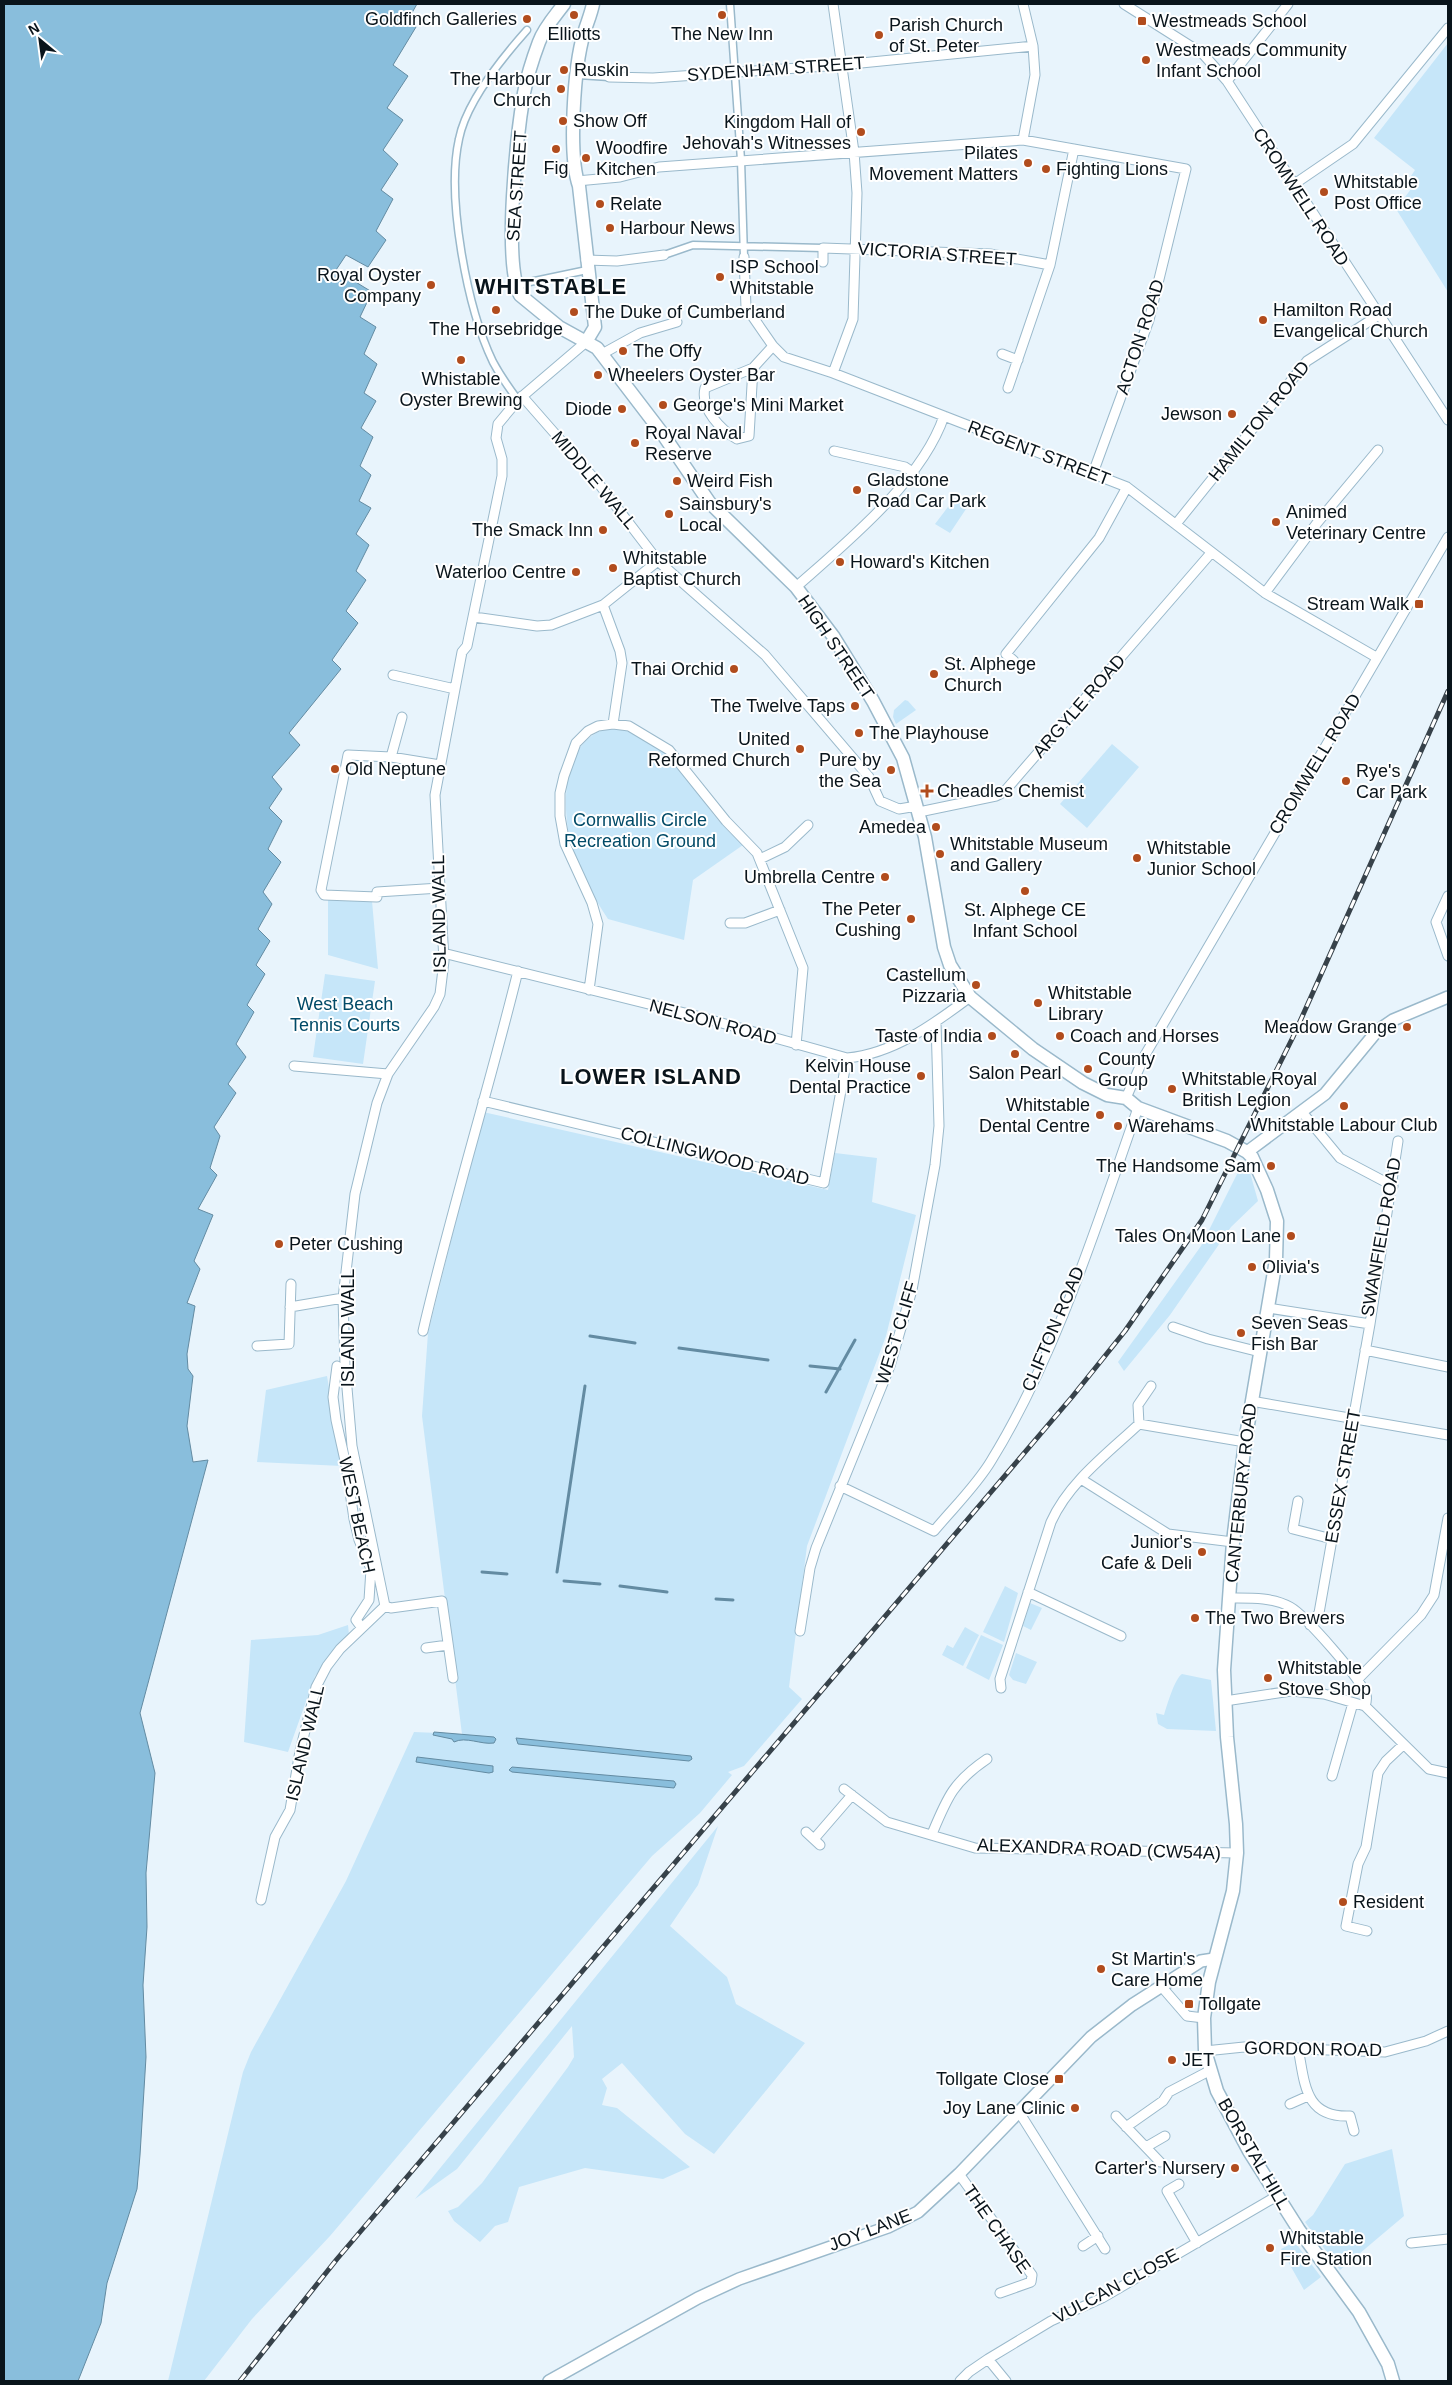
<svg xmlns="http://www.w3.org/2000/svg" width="1452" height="2385" font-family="Arial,sans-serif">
<rect width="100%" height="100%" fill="#e8f4fc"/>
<path fill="#c6e6f9" d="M1448,43V292L1396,209L1417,181L1411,176L1415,170L1374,138Z
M954,499L968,506L950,533L935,524Z
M905,700L908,701L916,710L896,724L893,717L894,710Z
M609,728C665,731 687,783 718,820C726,829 734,837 743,845L693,880L684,940L608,919C595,899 582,877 574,855C561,815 558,741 609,728Z
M1112,744L1139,767L1087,828L1060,804Z
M328,899L372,901L378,969L328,955Z
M325,974L375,981L363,1064L313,1057Z
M483,1112L828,1190L835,1153L877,1158L872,1202L916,1215L886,1336L807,1546L789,1687L802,1699L744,1766L728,1772L732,1775L700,1813L652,1856L330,2236L252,2319L204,2381H168L243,2072L251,2052L346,1881L414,1732L462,1734L422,1416L428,1333Z
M1247,1162L1258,1201L1231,1227L1170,1315L1124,1371L1118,1362L1201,1246L1237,1174Z
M327,1376L342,1466L257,1462L266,1390Z
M1005,1586L1018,1593L1004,1642L983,1632Z
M1030,1603L1042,1608L1031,1630L1023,1626Z
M348,1625L349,1635L315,1676L288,1752L244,1742L251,1640L318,1635Z
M965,1627L979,1635L963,1666L942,1655L947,1645L953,1648Z
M981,1635L1003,1645L989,1680L966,1668Z
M1016,1653L1037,1662L1026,1684L1013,1680L1009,1675Z
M1182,1674L1211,1680L1216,1731L1167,1729L1158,1724L1156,1713L1164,1715C1167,1705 1175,1678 1182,1674Z
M718,1826L698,1885L670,1926L727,1977L736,2004L805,2043L714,2154L685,2134L622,2063L602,2079L607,2088L602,2105L617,2108L690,2167L663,2179L585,2168L519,2187L508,2222L495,2226L480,2242L454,2221L448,2211L458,2207L482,2183L568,2067L574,2057L572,2026L457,2169L415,2199Z
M1392,2149L1404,2216L1340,2270L1305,2222L1313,2215L1345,2164Z
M1289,2245H1297L1321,2277L1304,2290L1281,2249Z"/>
<path fill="#89bedc" stroke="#638ba2" d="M4,4H417L409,18L416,27L393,65L408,76L387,108L403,120L383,150L398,164L381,190L393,199L376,231L386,240L368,267L346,255L336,270L372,292L360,317L376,327L364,354L377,364L364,393L376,401L361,428L373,437L360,466L371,475L359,501L371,508L356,534L369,545L356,571L366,580L346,611L358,623L332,660L341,669L289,733L300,745L272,777L282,789L269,808L282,821L268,849L281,862L263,892L272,904L258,929L270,941L256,965L265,974L247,1005L254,1012L236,1044L246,1057L228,1084L236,1093L214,1127L220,1136L210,1168L217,1175L198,1209L213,1215L194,1261L200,1269L187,1303L195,1306L187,1354L188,1369L193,1376L187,1426L193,1462L208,1460L140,1713L155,1773L146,1873L147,1927L143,1985L146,2057L140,2155L137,2189L107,2283L101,2323L78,2381H4Z
M434,1732L494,1737L496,1739L494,1743C481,1745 466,1736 454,1742L452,1739L433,1735Z
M516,1738L691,1756L692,1759L689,1761L518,1744Z
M417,1757L493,1766V1772L489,1773L416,1762Z
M512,1767L674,1781L676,1784L674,1788L512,1772L509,1770Z"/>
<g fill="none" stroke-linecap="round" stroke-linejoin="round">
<path stroke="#638ba2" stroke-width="3" d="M590,1336L635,1343
M679,1348L768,1360
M810,1366L840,1369
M826,1392L855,1340
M482,1572L507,1574
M557,1572L585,1386
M564,1581L600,1584
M620,1586L667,1592
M716,1599L733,1600"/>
<defs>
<path id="pedestrian" d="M730,4L741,160L744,257
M578,75L609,77
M664,255L693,245L823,248
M517,288L525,283L587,270
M518,400C509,388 500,375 493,362C467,308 446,197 459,139C466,103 503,57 527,30"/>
<path id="minor" d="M833,4L854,152L857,193L853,319L833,373
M1124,4L1203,54L1227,81L1448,420
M609,77L653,78L841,65L1033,46
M1227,81L1288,4
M1023,140L1035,75L1033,46L1023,4
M577,181L620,177L659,167L1023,140L1186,169L1149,320L1093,473
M1293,185L1353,144L1448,28
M744,257L746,307L773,346L784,357L833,373L1127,487L1265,593L1376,657
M586,260L617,261L664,255
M823,262V248L990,254L1050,265
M602,354L640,333L677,322
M1002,354L1018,360
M753,368L749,436L737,439C721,430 700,409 705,388L753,368L773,346
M1008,388L1050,265L1074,149
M522,396L599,484L658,561L765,655L869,777L880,801L899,809L917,806
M834,451L905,467L914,473
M1176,524L1307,361L1379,315
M796,587C847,542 922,481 944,416
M1265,593L1317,523L1378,450
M603,605L620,651L622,663L613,724
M474,617L537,626L551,625L603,605L658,561
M1014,661L1006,654L1099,538L1127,487
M393,675L455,689
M391,757L402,717
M919,812L996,796L1004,792L1211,553
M760,859L785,847L808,825
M440,888L377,892V897L324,895L321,890L348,755L391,757L440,765
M1448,896L1436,922L1448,956
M730,923H745L780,910
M443,953L693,1015L847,1058C893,1054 934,1024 970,997
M589,990L598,924L592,903L565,844L560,816V793L564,776L576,743L588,731L598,726L613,724L629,726L669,750L726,821L757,853L803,968L796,1045
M294,1066L388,1074
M1126,1098L1145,1055L1448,537
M483,1101L824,1183L847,1058
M1302,1112L1340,1158L1393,1186
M290,1307L343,1298
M1268,1308L1370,1324L1398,1141
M1173,1327L1208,1339L1260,1352
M423,1331C451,1210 488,1092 518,971
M257,1346L289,1344L291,1284
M1365,1350L1448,1367
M337,1366L333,1397L336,1420L346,1465L354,1519L359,1540L371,1569L369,1600L356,1620L362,1628
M1251,1401L1448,1435
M1139,1424L1138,1405L1151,1386
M1081,1479L1168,1534L1233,1542
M840,1486L934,1531C953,1508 976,1486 991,1461C1056,1356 1097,1224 1138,1108
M1298,1501L1293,1529L1332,1539
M1028,1592L1121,1636
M1230,1598C1249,1598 1273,1597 1290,1607C1306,1616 1361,1679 1366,1695C1367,1698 1366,1703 1365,1706
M385,1606L352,1446L345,1365L343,1298L355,1194L377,1103L388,1074L434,1007L440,994L444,961L435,795L462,652L467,646L502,476V459L496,438L498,424L518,400L586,342
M385,1606L391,1608L442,1601L453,1678
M1310,1625L1319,1613L1370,1324
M800,1631L810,1568L816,1548L890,1366L912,1290L935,1165L939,1126L936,1022
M426,1648L448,1645
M1358,1679L1421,1615L1434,1595L1448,1518
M1001,1688L1000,1679L1051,1522C1069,1482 1108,1453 1139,1424L1245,1442
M1225,1701L1291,1691L1324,1694L1365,1706L1429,1769L1448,1773
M1332,1776L1353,1703
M844,1789L887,1822L975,1848L1237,1853
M806,1832L820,1845
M932,1834C947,1798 953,1782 987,1759
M814,1839L852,1795
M261,1900L275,1837L290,1810L300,1751L316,1687L327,1666L340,1649L385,1606
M1367,1931L1346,1926L1358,1864L1366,1847L1378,1773L1386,1761L1403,1745
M1161,1986L1187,2016L1204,2018
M1298,2048C1305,2083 1304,2118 1350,2116L1354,2131
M1205,2051L1244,2047L1385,2052L1426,2041L1448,2031
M1290,2104L1308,2096
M1019,2112L1105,2249
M1116,2116L1160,2162
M1126,2127L1163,2101L1169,2092L1209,2071
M1146,2147L1165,2136
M959,2174L1032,2275L1031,2282L1000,2293
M1179,2184L1167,2191L1197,2243
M1411,2243L1448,2239
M1083,2246L1098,2236
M988,2359L1006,2381
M960,2381L969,2372L988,2359L1051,2321L1102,2298L1277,2196"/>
<path id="tertiary" d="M1247,1152L1325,1094L1377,1031L1393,1020L1448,997
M549,2381L698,2298L739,2279L888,2227L918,2212L959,2174L1091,2037L1132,2005L1201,1961L1214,1959"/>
<path id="secondary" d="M564,4C555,16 544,28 539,42C533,58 527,77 524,93C517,134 503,261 520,295L559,327L597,348L662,433L709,502L796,587L833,636L873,701L903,758L925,837L944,947L950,965L970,997L1033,1049L1083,1083L1107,1095L1126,1098L1138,1108L1227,1141L1247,1152L1252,1157L1267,1190L1277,1221L1276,1260L1245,1442L1233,1542L1224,1670L1227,1737L1236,1824L1237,1853L1233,1891L1209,1982L1204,2018L1205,2051L1217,2091L1249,2151L1299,2230L1359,2312L1388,2364L1393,2381
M586,342L595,327L579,186C568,155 574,66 584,33C587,23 591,14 593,4"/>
</defs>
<use href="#pedestrian" stroke="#9ab9cb" stroke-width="9"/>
<use href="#minor" stroke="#9ab9cb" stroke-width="11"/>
<use href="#tertiary" stroke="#9ab9cb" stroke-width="14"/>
<use href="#secondary" stroke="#9ab9cb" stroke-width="15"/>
<use href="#pedestrian" stroke="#fff" stroke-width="6"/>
<use href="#minor" stroke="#fff" stroke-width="9"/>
<use href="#tertiary" stroke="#fff" stroke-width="11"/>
<use href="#secondary" stroke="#fff" stroke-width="12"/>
<defs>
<path id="rail" d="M240,2381L337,2259L1072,1397L1125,1331L1202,1220L1293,1037L1448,691"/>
</defs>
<use href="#rail" stroke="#37424a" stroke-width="5"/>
<use href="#rail" stroke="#fff" stroke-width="3" stroke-dasharray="9" stroke-linecap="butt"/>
</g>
<g fill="#b14c1d" stroke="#fff" stroke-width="2">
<circle cx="574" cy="15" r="5"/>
<circle cx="722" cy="15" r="5"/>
<circle cx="527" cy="19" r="5"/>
<rect x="1137" y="16" width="10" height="10" rx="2.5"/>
<circle cx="879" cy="35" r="5"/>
<circle cx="1146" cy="60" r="5"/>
<circle cx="564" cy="70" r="5"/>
<circle cx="561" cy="89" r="5"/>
<circle cx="563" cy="121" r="5"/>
<circle cx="861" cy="132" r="5"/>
<circle cx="556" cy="149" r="5"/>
<circle cx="586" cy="158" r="5"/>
<circle cx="1028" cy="163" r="5"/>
<circle cx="1046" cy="169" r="5"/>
<circle cx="1324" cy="192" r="5"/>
<circle cx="600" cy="204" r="5"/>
<circle cx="610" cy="228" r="5"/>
<circle cx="720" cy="277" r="5"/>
<circle cx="431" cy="285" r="5"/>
<circle cx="496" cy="310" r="5"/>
<circle cx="574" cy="312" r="5"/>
<circle cx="1263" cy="320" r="5"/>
<circle cx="623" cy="351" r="5"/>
<circle cx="461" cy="360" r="5"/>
<circle cx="598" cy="375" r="5"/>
<circle cx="663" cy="405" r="5"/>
<circle cx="622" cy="409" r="5"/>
<circle cx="1232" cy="414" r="5"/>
<circle cx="635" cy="443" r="5"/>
<circle cx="677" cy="481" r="5"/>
<circle cx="857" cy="490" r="5"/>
<circle cx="669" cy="514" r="5"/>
<circle cx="1276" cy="522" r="5"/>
<circle cx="603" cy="530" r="5"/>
<circle cx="840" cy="562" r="5"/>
<circle cx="613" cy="568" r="5"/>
<circle cx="576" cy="572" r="5"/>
<rect x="1414" y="599" width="10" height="10" rx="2.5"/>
<circle cx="734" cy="669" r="5"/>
<circle cx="934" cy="674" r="5"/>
<circle cx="855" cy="706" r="5"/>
<circle cx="859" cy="733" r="5"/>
<circle cx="800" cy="749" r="5"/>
<circle cx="335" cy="769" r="5"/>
<circle cx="891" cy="770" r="5"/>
<circle cx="1346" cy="781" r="5"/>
<path d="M924.5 783.5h5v5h5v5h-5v5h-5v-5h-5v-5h5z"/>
<circle cx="936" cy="827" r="5"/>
<circle cx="940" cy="854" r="5"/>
<circle cx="1137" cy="858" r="5"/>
<circle cx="885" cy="877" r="5"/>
<circle cx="1025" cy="891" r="5"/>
<circle cx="911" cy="919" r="5"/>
<circle cx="976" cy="985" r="5"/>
<circle cx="1038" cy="1003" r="5"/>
<circle cx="1407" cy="1027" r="5"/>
<circle cx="992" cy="1036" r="5"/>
<circle cx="1060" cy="1036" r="5"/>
<circle cx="1015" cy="1054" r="5"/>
<circle cx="1088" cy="1069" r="5"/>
<circle cx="921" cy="1076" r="5"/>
<circle cx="1172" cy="1089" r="5"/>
<circle cx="1344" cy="1106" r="5"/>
<circle cx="1100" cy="1115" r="5"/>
<circle cx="1118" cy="1126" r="5"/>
<circle cx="1271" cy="1166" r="5"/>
<circle cx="1291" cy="1236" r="5"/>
<circle cx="279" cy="1244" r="5"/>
<circle cx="1252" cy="1267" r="5"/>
<circle cx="1241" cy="1333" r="5"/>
<circle cx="1202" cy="1552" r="5"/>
<circle cx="1195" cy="1618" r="5"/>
<circle cx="1268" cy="1678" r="5"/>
<circle cx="1343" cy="1902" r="5"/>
<circle cx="1101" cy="1969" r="5"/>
<rect x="1184" y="1999" width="10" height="10" rx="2.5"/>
<circle cx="1172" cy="2060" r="5"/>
<rect x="1054" y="2074" width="10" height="10" rx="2.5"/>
<circle cx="1075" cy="2108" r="5"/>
<circle cx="1235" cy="2168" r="5"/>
<circle cx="1270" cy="2248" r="5"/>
</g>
<g text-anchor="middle" stroke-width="4" stroke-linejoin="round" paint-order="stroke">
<g font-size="18" fill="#09141b" stroke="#fff" text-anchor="start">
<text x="517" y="25" text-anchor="end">Goldfinch Galleries</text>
<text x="1152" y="27">Westmeads School</text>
<text x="889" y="31">Parish Church<tspan x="889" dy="21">of St. Peter</tspan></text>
<text x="574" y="40" text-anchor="middle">Elliotts</text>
<text x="722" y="40" text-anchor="middle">The New Inn</text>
<text x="1156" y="56">Westmeads Community<tspan x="1156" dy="21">Infant School</tspan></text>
<text x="574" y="76">Ruskin</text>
<text x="551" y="85" text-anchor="end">The Harbour<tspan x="551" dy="21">Church</tspan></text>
<text x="573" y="127">Show Off</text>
<text x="851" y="128" text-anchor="end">Kingdom Hall of<tspan x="851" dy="21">Jehovah's Witnesses</tspan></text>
<text x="596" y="154">Woodfire<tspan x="596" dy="21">Kitchen</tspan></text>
<text x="1018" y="159" text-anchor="end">Pilates<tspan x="1018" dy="21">Movement Matters</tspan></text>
<text x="556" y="174" text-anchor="middle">Fig</text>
<text x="1056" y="175">Fighting Lions</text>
<text x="1334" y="188">Whitstable<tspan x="1334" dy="21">Post Office</tspan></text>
<text x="610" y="210">Relate</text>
<text x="620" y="234">Harbour News</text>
<text x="730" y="273">ISP School<tspan x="730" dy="21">Whitstable</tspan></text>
<text x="421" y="281" text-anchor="end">Royal Oyster<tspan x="421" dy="21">Company</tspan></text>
<text x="1273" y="316">Hamilton Road<tspan x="1273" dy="21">Evangelical Church</tspan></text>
<text x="584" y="318">The Duke of Cumberland</text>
<text x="496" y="335" text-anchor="middle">The Horsebridge</text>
<text x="633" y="357">The Offy</text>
<text x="608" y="381">Wheelers Oyster Bar</text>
<text x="461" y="385" text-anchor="middle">Whistable<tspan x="461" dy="21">Oyster Brewing</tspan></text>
<text x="673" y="411">George's Mini Market</text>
<text x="612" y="415" text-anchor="end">Diode</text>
<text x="1222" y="420" text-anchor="end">Jewson</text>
<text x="645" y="439">Royal Naval<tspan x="645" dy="21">Reserve</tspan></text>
<text x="867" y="486">Gladstone<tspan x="867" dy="21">Road Car Park</tspan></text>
<text x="687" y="487">Weird Fish</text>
<text x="679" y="510">Sainsbury's<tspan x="679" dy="21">Local</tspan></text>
<text x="1286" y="518">Animed<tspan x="1286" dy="21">Veterinary Centre</tspan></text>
<text x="593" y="536" text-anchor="end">The Smack Inn</text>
<text x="623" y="564">Whitstable<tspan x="623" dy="21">Baptist Church</tspan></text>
<text x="850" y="568">Howard's Kitchen</text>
<text x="566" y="578" text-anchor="end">Waterloo Centre</text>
<text x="1409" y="610" text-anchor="end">Stream Walk</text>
<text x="944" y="670">St. Alphege<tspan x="944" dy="21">Church</tspan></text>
<text x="724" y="675" text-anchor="end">Thai Orchid</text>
<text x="845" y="712" text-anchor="end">The Twelve Taps</text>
<text x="869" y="739">The Playhouse</text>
<text x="790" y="745" text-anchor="end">United<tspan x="790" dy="21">Reformed Church</tspan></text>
<text x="881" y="766" text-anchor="end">Pure by<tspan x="881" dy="21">the Sea</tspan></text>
<text x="345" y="775">Old Neptune</text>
<text x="1356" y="777">Rye's<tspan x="1356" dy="21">Car Park</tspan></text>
<text x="937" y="797">Cheadles Chemist</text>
<text x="926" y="833" text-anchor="end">Amedea</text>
<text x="950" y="850">Whitstable Museum<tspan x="950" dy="21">and Gallery</tspan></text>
<text x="1147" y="854">Whitstable<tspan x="1147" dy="21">Junior School</tspan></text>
<text x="875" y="883" text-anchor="end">Umbrella Centre</text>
<text x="901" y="915" text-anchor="end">The Peter<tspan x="901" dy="21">Cushing</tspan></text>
<text x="1025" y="916" text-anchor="middle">St. Alphege CE<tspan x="1025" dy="21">Infant School</tspan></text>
<text x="966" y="981" text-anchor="end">Castellum<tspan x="966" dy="21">Pizzaria</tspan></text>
<text x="1048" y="999">Whitstable<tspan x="1048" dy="21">Library</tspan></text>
<text x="1397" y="1033" text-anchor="end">Meadow Grange</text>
<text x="982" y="1042" text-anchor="end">Taste of India</text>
<text x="1070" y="1042">Coach and Horses</text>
<text x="1098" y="1065">County<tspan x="1098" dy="21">Group</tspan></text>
<text x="911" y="1072" text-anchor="end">Kelvin House<tspan x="911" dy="21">Dental Practice</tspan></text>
<text x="1015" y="1079" text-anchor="middle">Salon Pearl</text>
<text x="1182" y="1085">Whitstable Royal<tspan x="1182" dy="21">British Legion</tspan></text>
<text x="1090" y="1111" text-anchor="end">Whitstable<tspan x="1090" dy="21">Dental Centre</tspan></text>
<text x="1344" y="1131" text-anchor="middle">Whitstable Labour Club</text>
<text x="1128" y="1132">Warehams</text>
<text x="1261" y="1172" text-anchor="end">The Handsome Sam</text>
<text x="1281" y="1242" text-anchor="end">Tales On Moon Lane</text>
<text x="289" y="1250">Peter Cushing</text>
<text x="1262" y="1273">Olivia's</text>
<text x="1251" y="1329">Seven Seas<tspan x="1251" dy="21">Fish Bar</tspan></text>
<text x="1192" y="1548" text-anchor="end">Junior's<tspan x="1192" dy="21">Cafe &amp; Deli</tspan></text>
<text x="1205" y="1624">The Two Brewers</text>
<text x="1278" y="1674">Whitstable<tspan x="1278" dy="21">Stove Shop</tspan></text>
<text x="1353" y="1908">Resident</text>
<text x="1111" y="1965">St Martin's<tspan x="1111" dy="21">Care Home</tspan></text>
<text x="1199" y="2010">Tollgate</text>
<text x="1182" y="2066">JET</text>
<text x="1049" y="2085" text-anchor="end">Tollgate Close</text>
<text x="1065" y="2114" text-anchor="end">Joy Lane Clinic</text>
<text x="1225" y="2174" text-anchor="end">Carter's Nursery</text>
<text x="1280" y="2244">Whitstable<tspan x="1280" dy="21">Fire Station</tspan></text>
</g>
<g font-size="18" fill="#09141b" stroke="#fff">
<text transform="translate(776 69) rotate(-4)" y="6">SYDENHAM STREET</text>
<text transform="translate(517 186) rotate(-86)" y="6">SEA STREET</text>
<text transform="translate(1301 197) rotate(57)" y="6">CROMWELL ROAD</text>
<text transform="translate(937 254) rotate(4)" y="6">VICTORIA STREET</text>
<text transform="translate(1140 337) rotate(-72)" y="6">ACTON ROAD</text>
<text transform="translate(1259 421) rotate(-51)" y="6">HAMILTON ROAD</text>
<text transform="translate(1039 453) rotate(21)" y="6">REGENT STREET</text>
<text transform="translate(594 480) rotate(50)" y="6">MIDDLE WALL</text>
<text transform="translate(836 647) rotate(56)" y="6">HIGH STREET</text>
<text transform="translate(1079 706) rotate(-49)" y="6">ARGYLE ROAD</text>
<text transform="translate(1315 764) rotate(-59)" y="6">CROMWELL ROAD</text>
<text transform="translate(439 914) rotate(-91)" y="6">ISLAND WALL</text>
<text transform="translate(713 1022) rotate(15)" y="6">NELSON ROAD</text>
<text transform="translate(715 1156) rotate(14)" y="6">COLLINGWOOD ROAD</text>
<text transform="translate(1381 1237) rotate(-80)" y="6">SWANFIELD ROAD</text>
<text transform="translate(348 1328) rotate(-90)" y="6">ISLAND WALL</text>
<text transform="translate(1053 1329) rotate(-67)" y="6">CLIFTON ROAD</text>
<text transform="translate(897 1333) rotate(-73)" y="6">WEST CLIFF</text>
<text transform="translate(1343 1476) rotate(-80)" y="6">ESSEX STREET</text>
<text transform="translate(1241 1493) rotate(-84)" y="6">CANTERBURY ROAD</text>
<text transform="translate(357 1515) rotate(78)" y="6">WEST BEACH</text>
<text transform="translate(305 1743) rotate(-77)" y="6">ISLAND WALL</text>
<text transform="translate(1099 1849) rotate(2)" y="6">ALEXANDRA ROAD (CW54A)</text>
<text transform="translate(1313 2049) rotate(1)" y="6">GORDON ROAD</text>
<text transform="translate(1254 2154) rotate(60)" y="6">BORSTAL HILL</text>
<text transform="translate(997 2229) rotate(55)" y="6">THE CHASE</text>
<text transform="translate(870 2230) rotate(-21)" y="6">JOY LANE</text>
<text transform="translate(1116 2286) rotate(-28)" y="6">VULCAN CLOSE</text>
</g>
<g font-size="18" fill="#014a67" stroke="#fff">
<text x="640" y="826">Cornwallis Circle<tspan x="640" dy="21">Recreation Ground</tspan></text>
<text x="345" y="1010">West Beach<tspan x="345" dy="21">Tennis Courts</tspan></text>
</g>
<g font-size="22" font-weight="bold" letter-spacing="1" fill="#09141b" stroke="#fff">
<text x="551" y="294">WHITSTABLE</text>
<text x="651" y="1084">LOWER ISLAND</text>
</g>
</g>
<rect width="1452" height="2385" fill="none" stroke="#09141b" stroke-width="10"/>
<g transform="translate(40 40) rotate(331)" stroke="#ffffff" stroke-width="4" paint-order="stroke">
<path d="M0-4L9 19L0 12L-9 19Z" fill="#09141b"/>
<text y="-8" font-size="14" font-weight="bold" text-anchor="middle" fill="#09141b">N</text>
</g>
</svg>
